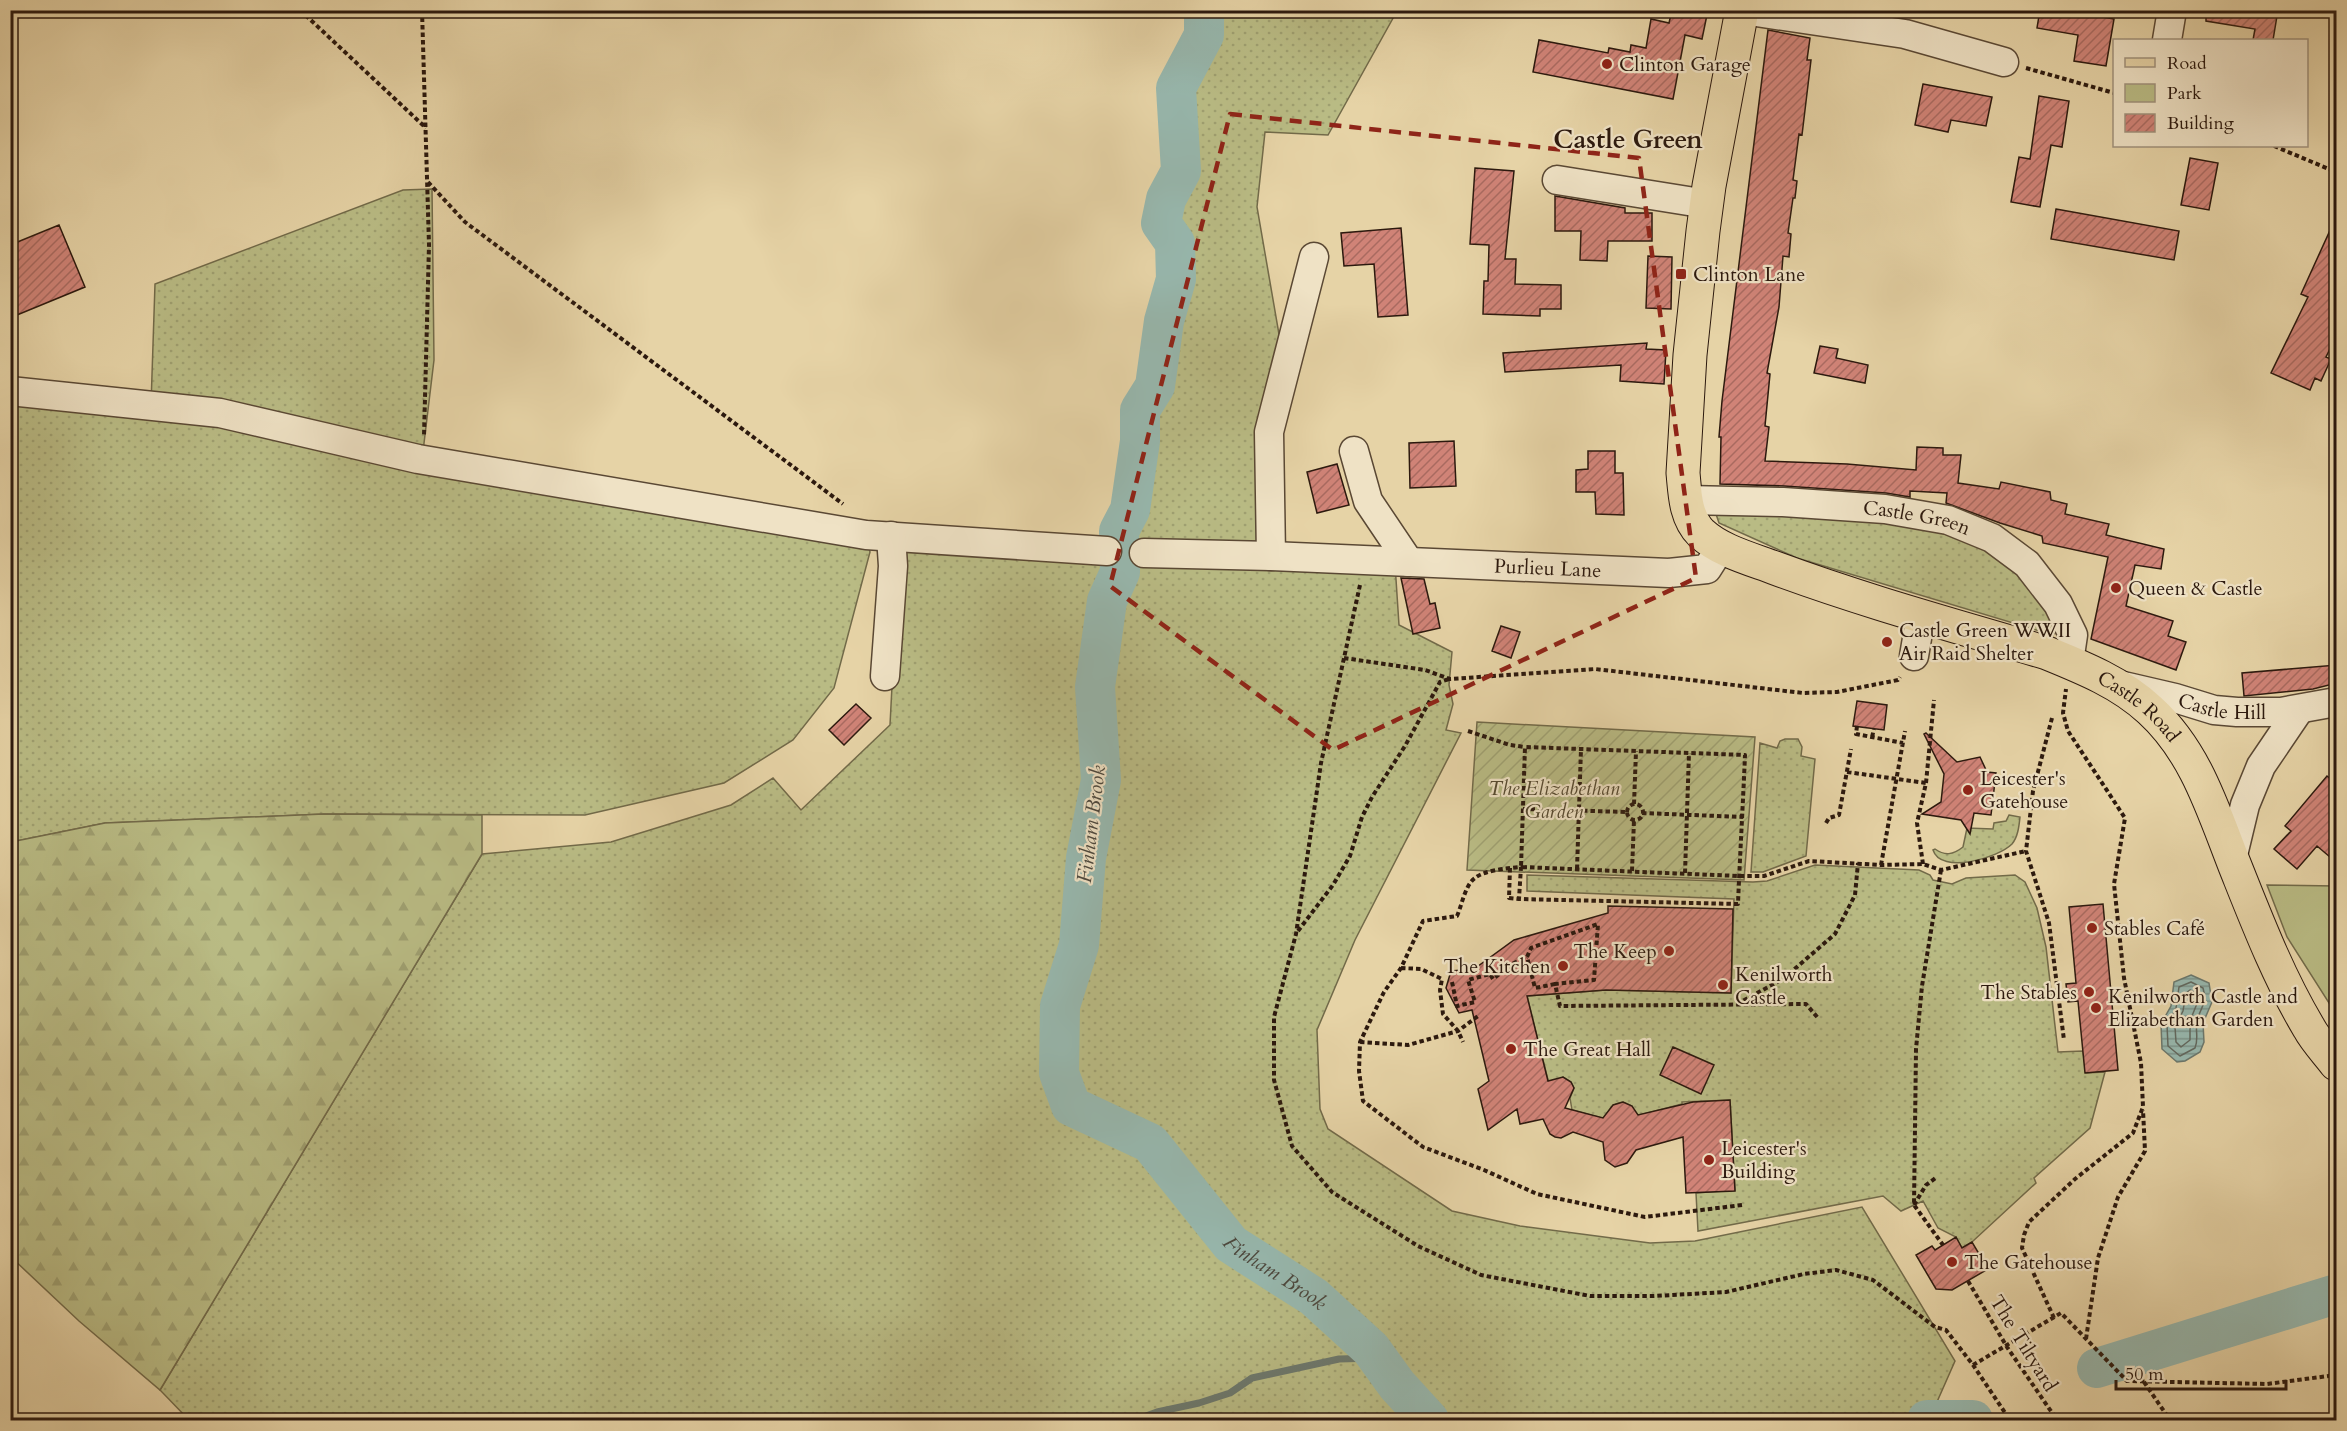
<svg xmlns="http://www.w3.org/2000/svg" width="2347" height="1431" font-family="Cardo,serif">
<defs>
<pattern id="grass-dots" width="8" height="8" patternUnits="userSpaceOnUse" patternTransform="scale(1.5)"><rect width="8" height="8" fill="#b9bb84"/><path d="M2 2h.1M6 6h.1" fill="none" stroke="#9fa071" stroke-width="1.8" stroke-linecap="round"/></pattern>
<pattern id="forest-firs" width="22" height="20" patternUnits="userSpaceOnUse" patternTransform="scale(1.5)"><rect width="22" height="20" fill="#b9bb84"/><path d="M5 1l3.5 6h-7zM16 11l3.5 6h-7z" fill="#9fa071"/></pattern>
<pattern id="garden-furrows" width="10" height="10" patternUnits="userSpaceOnUse" patternTransform="scale(1.5)"><rect width="10" height="10" fill="#b9bb84"/><path d="M-1 1l2-2M0 10L10 0M9 11l2-2" fill="none" stroke="#9fa071"/></pattern>
<pattern id="water-rules" width="6" height="5" patternUnits="userSpaceOnUse" patternTransform="scale(1.5)"><rect width="6" height="5" fill="#97b7ad"/><path d="M0 2.5h6" fill="none" stroke="#7b948b"/></pattern>
<pattern id="building-hatch" width="6" height="6" patternUnits="userSpaceOnUse" patternTransform="scale(1.5)"><rect width="6" height="6" fill="#d08377"/><path d="M-1 1l2-2M0 6l6-6M5 7l2-2" fill="none" stroke="#a96a60"/></pattern>
</defs>
<rect width="100%" height="100%" fill="#e6d3a6"/>
<filter id="stains"><feTurbulence type="fractalNoise" baseFrequency=".00333" numOctaves="4"/><feColorMatrix values="0 0 0 0 .2 0 0 0 0 .09 0 0 0 0 .02 0 0 0 .5 -.17"/></filter>
<radialGradient id="worn" r=".72"><stop offset=".6" stop-color="#630" stop-opacity="0"/><stop offset="1" stop-color="#630" stop-opacity=".3"/></radialGradient>
<path fill="url(#grass-dots)" stroke="#726a49" stroke-width="1.5" d="M1204,11H1397L1328,135L1265,132L1257,207L1280,340L1267,546L1119,545V531L1130,510L1140,441V410L1155,386L1164,321L1176,279L1175,243L1161,223L1166,199L1181,171L1176,88L1204,35Z
M432,189L434,360L422,460L866,535L870,552L834,688L793,740L724,783L585,815L324,814L105,823L11,842L10,391L151,405L155,284L403,190Z
M1714,508L1854,511L1977,542L2019,571L2058,629L2053,635L1797,558L1719,523Z
M899,550L1163,563L1395,564L1399,625L1452,652L1449,685L1453,704L1446,730L1461,733L1355,940L1317,1030L1320,1109L1328,1129L1452,1211L1520,1226L1650,1243L1695,1241L1862,1207L1955,1361L1929,1420H189L160,1390L482,854L611,842L731,805L773,778L801,810L890,725Z
M1785,739H1798L1802,747L1801,756L1815,759L1806,856L1763,872H1751L1760,743L1777,748L1780,741Z
M2009,815L2020,817C2019,826 2018,837 2012,844C1998,858 1941,875 1933,850L1935,849C1945,856 1953,855 1963,847L1967,828L1993,829L1994,823L2006,821Z
M1815,865L1919,870L1930,875L1933,880L1952,884L1966,878L2015,875L2025,882L2037,908L2046,947L2058,1052L2083,1051L2086,1073L2105,1072L2090,1128L2034,1178L2036,1183L1972,1242L1962,1248L1956,1237L1938,1228L1923,1201L1901,1211L1883,1196L1698,1231L1696,1193L1735,1190L1730,1100L1682,1102V1104L1636,1116L1632,1106L1623,1102C1612,1104 1608,1109 1609,1120L1572,1110L1570,1098L1574,1088L1571,1082L1563,1077L1551,1092L1527,996L1606,990L1731,993L1734,899L1527,891V875L1753,882L1767,881Z"/>
<path fill="url(#forest-firs)" stroke="#726a49" stroke-width="1.5" d="M324,814L482,815V854L160,1390L79,1321L11,1257V842L105,823Z"/>
<path fill="#b9bb84" stroke="#726a49" stroke-width="1.5" d="M2267,885L2336,886V1014L2287,937Z"/>
<path fill="url(#garden-furrows)" stroke="#726a49" stroke-width="1.5" d="M1477,722L1755,737L1744,880L1467,870Z"/>
<path fill="url(#water-rules)" stroke="#6c786d" stroke-width="1.5" d="M2191,975L2209,983L2212,1002L2203,1023L2204,1042L2200,1052L2185,1061L2177,1062L2162,1049L2161,1024L2171,1006L2174,982Z"/>
<g fill="none" stroke-linecap="round" stroke-linejoin="round">
<path stroke="#62685e" stroke-width="1.5" d="M2191,982L2203,988C2208,1005 2200,1006 2197,1022C2195,1031 2199,1038 2195,1048L2180,1056L2168,1046L2167,1025L2176,1008L2179,987Z
M2190,990L2196,993L2198,1001L2190,1021V1040L2181,1047L2176,1042L2175,1027L2183,1011L2186,993Z"/>
<path stroke="#6c786d" stroke-width="7" d="M1097,1420H1099
M1135,1420L1157,1412L1199,1403L1230,1393L1252,1378L1339,1359L1377,1358"/>
<g stroke="#97b7ad" stroke-width="40">
<path id="s1" d="M1204,10V35L1176,88L1181,171L1166,199L1161,223L1175,243L1176,279L1164,321L1155,386L1140,410V441L1130,510L1119,531L1120,572L1107,601L1095,687L1101,780L1086,858L1079,945L1060,1006L1059,1073L1071,1106L1150,1143L1231,1244L1314,1297L1371,1349L1397,1385L1429,1420"/>
<path d="M2097,1368L2336,1294"/>
<path d="M1927,1420H1973"/>
</g>
</g>
<path fill="url(#building-hatch)" stroke="#2c190e" stroke-width="1.5" d="M1672,10H1708L1702,39L1685,35L1673,99L1533,72L1539,40L1608,53L1609,48L1630,52L1631,45L1646,48L1651,19L1669,23Z
M2040,10H2063L2114,19L2106,66L2074,61L2078,35L2037,28Z
M2206,10H2278L2273,40H2253L2255,29L2206,21Z
M1768,30L1810,38L1807,60H1811L1802,135L1799,134L1793,180L1797,181L1795,198H1793L1788,233L1791,234L1789,257L1783,256L1779,307L1767,373L1770,374L1765,426L1769,427L1765,461L1847,464L1916,470L1917,447L1943,448V455H1961L1958,483L1999,489L2001,482L2050,492L2051,500L2067,504L2065,514L2109,524L2106,535L2164,549L2161,569L2135,565L2126,606L2173,621L2168,636L2186,642L2176,670L2091,639L2108,557L2043,543L2042,536L2000,523L1946,503L1947,493L1910,491V497L1886,493L1784,486L1720,484L1721,437H1719L1722,401Z
M1923,84L1992,97L1986,126L1951,120L1948,132L1915,125Z
M2039,96L2069,101L2062,147L2051,145L2040,207L2011,202L2019,157L2030,159Z
M2190,158L2218,163L2209,210L2181,205Z
M1475,168L1514,171L1505,259H1516L1515,284L1561,285V309H1540V316L1483,314L1484,281H1488L1489,245L1470,244Z
M1555,196L1625,208V213H1652V241H1608L1607,261L1580,260L1581,231H1555Z
M2056,209L2179,231L2174,260L2051,239Z
M2337,215V334L2326,357L2331,359L2321,381L2315,378L2310,390L2271,373L2308,297L2301,294Z
M59,225L85,287L17,315L10,299V245Z
M1401,228L1408,315L1378,317L1374,264L1344,266L1341,233Z
M1648,256L1672,257L1671,309L1646,308Z
M1647,343L1646,349L1666,350L1664,384L1620,381L1621,365L1505,372L1503,353Z
M1820,346L1838,349L1836,358L1868,365L1865,383L1814,373Z
M1454,441L1456,486L1410,488L1409,443Z
M1588,451H1615V473H1623L1624,515L1596,514L1595,492H1576V470L1588,469Z
M1337,464L1349,505L1317,513L1307,472Z
M1401,578L1424,579L1430,604L1435,603L1440,628L1413,634Z
M1501,626L1520,632L1511,658L1492,651Z
M2337,665V683L2313,689L2244,696L2242,673Z
M1857,701L1887,705L1884,730L1853,726Z
M856,704L871,718L844,745L829,730Z
M1926,733L1957,762L1980,757L1987,772L1996,773L1991,815L1974,813L1970,834L1961,820L1922,814L1941,802L1944,774L1924,734Z
M2327,776L2337,784V863L2317,846L2297,869L2274,849L2291,831L2285,826Z
M2103,904L2118,1070L2085,1073L2078,1001L2068,1002L2066,984L2076,983L2069,907Z
M1608,906L1733,909L1731,993L1606,990L1527,996L1548,1081L1563,1077L1571,1082L1574,1088L1565,1108L1603,1118L1613,1105L1623,1102L1632,1106L1638,1115L1693,1102L1730,1100L1735,1191L1686,1193L1683,1137L1636,1150L1627,1163L1615,1167L1605,1160L1603,1142L1573,1132L1561,1138L1555,1137L1550,1134L1543,1119L1520,1124L1517,1109L1488,1130L1478,1089L1489,1081L1472,1010L1459,1013L1446,988L1451,971L1474,969L1514,940L1608,913Z
M1673,1047L1714,1065L1701,1094L1660,1075Z
M1956,1237L1962,1248L1972,1242L1988,1269L1952,1290L1936,1289L1916,1255L1932,1246L1935,1250Z"/>
<g fill="none" stroke-linecap="round" stroke-linejoin="round">
<defs>
<g id="minor">
<path d="M1743,10L1905,34L2004,62"/>
<path d="M2167,40L2172,10"/>
<path d="M1557,180L1707,204"/>
<path d="M10,391L220,413L418,459L866,535L1107,551"/>
<path d="M1354,451L1368,501L1409,562"/>
<path id="s2" d="M1686,500L1783,502L1885,509L1948,520L1992,538L2027,564L2058,604L2073,635L2069,662"/>
<path id="s3" d="M1144,553L1271,556L1669,573L1707,569L1721,547"/>
<path d="M1271,556L1269,432L1314,257"/>
<path d="M1914,656L1921,615"/>
<path d="M885,676L893,566L891,536"/>
<path id="s4" d="M2119,685L2175,698L2214,710L2237,712H2281L2336,702"/>
<path d="M2232,859L2245,805L2261,766L2299,710"/>
</g>
<g id="major">
<path id="s5" d="M1742,10L1709,186L1703,231L1690,355L1683,473C1685,493 1685,517 1701,533C1720,551 1751,559 1775,568C1864,601 1956,626 2047,653C2084,668 2121,683 2150,710C2196,752 2213,810 2235,866C2257,921 2278,976 2309,1028C2316,1041 2327,1052 2336,1064"/>
</g>
</defs>
<use href="#minor" stroke="#5a4834" stroke-width="31"/>
<use href="#major" stroke="#2c190e" stroke-width="35"/>
<path stroke="#2c190e" stroke-width="4" stroke-dasharray="4.5 3" stroke-linecap="butt" d="M300,10L426,128
M422,10L429,245L424,436
M2026,68L2114,93
M2274,146L2336,172
M428,182L465,222L843,504
M1360,585L1321,763L1296,934L1274,1017V1080L1292,1146L1332,1192L1418,1246L1481,1275L1590,1296H1654L1726,1292L1804,1274L1836,1270L1873,1280L1935,1327L1946,1330L1973,1365L2010,1420
M1344,658L1425,670L1450,679L1595,669L1803,693L1837,692L1898,680L1900,677
M2052,718L2033,791L2026,851L2049,923L2064,1040
M1857,726L1856,734L1903,743
M1468,731L1510,745L1525,747
M1872,737L1874,729
M1847,772L1926,783
M1634,804L1636,751
M1627 812a8 8 0 1 1 16 0a8 8 0 1 1-16 0Z
M1523,809L1627,812
M1642,813L1743,817
M1826,823L1829,818L1839,815L1851,749
M1923,864L1917,823L1926,783L1934,700
M1881,865L1905,731
M1510,868L1509,898L1519,899
M1577,869L1581,749
M1941,870L1922,986L1916,1049L1914,1205L1943,1245
M1632,871L1634,820
M1685,873L1689,753
M1298,931L1333,885L1350,856L1362,817L1372,797L1405,746L1440,682L1449,679
M1401,968L1421,969L1442,979L1440,990L1443,1014L1458,1031L1463,1042
M1452,982L1457,1006L1475,1002L1468,980L1490,974L1493,979L1512,964L1527,957
M1555,984L1535,988L1527,957L1531,948L1598,924L1594,980L1555,984L1560,1006L1806,1004L1818,1018
M1737,1004L1783,979L1835,934L1855,895L1858,863
M1360,1042L1408,1045L1458,1031L1478,1016
M1742,1205L1645,1217L1537,1194L1484,1170L1423,1147L1363,1101L1359,1071L1360,1042L1384,992L1401,968L1423,921L1457,916C1462,905 1465,885 1475,878C1484,870 1509,868 1521,867L1519,899L1738,904C1740,854 1743,804 1745,755L1525,747L1521,867L1739,876H1764L1809,861L1881,865L1923,864L1941,870L2026,851
M1914,1205L1926,1185L1937,1177
M1968,1281L2007,1347L2057,1420
M2054,1318L2022,1248L2024,1235L2029,1222L2075,1179L2133,1133L2143,1107L2141,1063L2124,978L2114,884L2125,818L2068,731L2063,713L2066,689
M2086,1339L2098,1258L2118,1197L2145,1151L2143,1110
M1973,1365L2061,1313L2127,1381L2267,1384L2336,1375
M2144,1382L2170,1420"/>
<use href="#minor" stroke="#efe2c5" stroke-width="28"/>
<use href="#major" stroke="#e6d3a6" stroke-width="33"/>
</g>
<path fill="none" stroke="#8f2418" stroke-width="4.5" stroke-dasharray="12 8" stroke-linejoin="round" d="M1230,114L1639,158L1696,578L1333,750L1110,586Z"/>
<g fill="#8f2418" stroke="#efe2c5" stroke-width="2">
<circle cx="1607" cy="64" r="6"/>
<rect x="1675" y="268" width="12" height="12" rx="3"/>
<circle cx="2116" cy="588" r="6"/>
<circle cx="1887" cy="642" r="6"/>
<circle cx="1968" cy="790" r="6"/>
<circle cx="2092" cy="928" r="6"/>
<circle cx="1669" cy="951" r="6"/>
<circle cx="1563" cy="966" r="6"/>
<circle cx="1723" cy="985" r="6"/>
<circle cx="2089" cy="992" r="6"/>
<circle cx="2096" cy="1008" r="6"/>
<circle cx="1511" cy="1049" r="6"/>
<circle cx="1709" cy="1160" r="6"/>
<circle cx="1952" cy="1262" r="6"/>
</g>
<g text-anchor="middle" stroke-width="4.5" stroke-linejoin="round" paint-order="stroke">
<g font-size="20" fill="#2c190e" stroke="#efe2c5" text-anchor="start">
<text x="1619" y="71">Clinton Garage</text>
<text x="1693" y="281">Clinton Lane</text>
<text x="2128" y="595">Queen &amp; Castle</text>
<text x="1899" y="637">Castle Green WWII<tspan x="1899" dy="23">Air Raid Shelter</tspan></text>
<text x="1980" y="785">Leicester's<tspan x="1980" dy="23">Gatehouse</tspan></text>
<text x="2104" y="935">Stables Café</text>
<text x="1657" y="958" text-anchor="end">The Keep</text>
<text x="1551" y="973" text-anchor="end">The Kitchen</text>
<text x="1735" y="981">Kenilworth<tspan x="1735" dy="23">Castle</tspan></text>
<text x="2077" y="999" text-anchor="end">The Stables</text>
<text x="2108" y="1003">Kenilworth Castle and<tspan x="2108" dy="23">Elizabethan Garden</tspan></text>
<text x="1523" y="1056">The Great Hall</text>
<text x="1721" y="1155">Leicester's<tspan x="1721" dy="23">Building</tspan></text>
<text x="1964" y="1269">The Gatehouse</text>
</g>
<g font-size="20" fill="#2c190e" stroke="#efe2c5">
<text dy="7" stroke="none"><textPath href="#s2" startOffset="232">Castle Green</textPath></text>
<text dy="7" stroke="none"><textPath href="#s3" startOffset="404">Purlieu Lane</textPath></text>
<text dy="7" stroke="none"><textPath href="#s4" startOffset="106">Castle Hill</textPath></text>
<text dy="7" stroke="none"><textPath href="#s5" startOffset="1006">Castle Road</textPath></text>
<text transform="translate(2024 1343) rotate(58)" y="7">The Tiltyard</text>
</g>
<g font-size="20" font-style="italic" fill="#564a31" stroke="#efe2c5">
<text x="1554" y="795">The Elizabethan<tspan x="1554" dy="23">Garden</tspan></text>
</g>
<g font-size="21" font-style="italic" fill="#4c483e" stroke="#efe2c5">
<text transform="translate(1091 824) rotate(-83)" y="7">Finham Brook</text>
<text dy="7" stroke="none"><textPath href="#s1" startOffset="1402">Finham Brook</textPath></text>
</g>
<g font-size="26" font-weight="bold" fill="#2c190e" stroke="#efe2c5">
<text x="1628" y="148">Castle Green</text>
</g>
</g>
<rect width="2347" height="1431" fill="none" stroke="#e6d3a6" stroke-width="36"/>
<rect x="12" y="12" width="2323" height="1407" fill="none" stroke="#2c190e" stroke-width="3"/>
<rect x="18" y="18" width="2311" height="1395" fill="none" stroke="#2c190e" stroke-width="1.5"/>
<rect x="2113" y="39" width="195" height="108" fill="#efe2c5" stroke="#a1927c" stroke-width="1.5"/>
<rect x="2125" y="58" width="30" height="9" fill="#e6d3a6" stroke="#a1927c" stroke-width="1.5"/>
<text x="2167" y="69" font-size="18" fill="#2c190e">Road</text>
<rect x="2125" y="84" width="30" height="18" fill="#b9bb84" stroke="#a1927c" stroke-width="1.5"/>
<text x="2167" y="99" font-size="18" fill="#2c190e">Park</text>
<rect x="2125" y="114" width="30" height="18" fill="url(#building-hatch)" stroke="#a1927c" stroke-width="1.5"/>
<text x="2167" y="129" font-size="18" fill="#2c190e">Building</text>
<path d="M2116 1380v9h170v-9" fill="none" stroke="#2c190e" stroke-width="3"/>
<text x="2125" y="1380" font-size="18" fill="#2c190e" stroke="#efe2c5" stroke-width="4.5" paint-order="stroke">50 m</text>
<rect width="100%" height="100%" filter="url(#stains)"/>
<rect width="100%" height="100%" fill="url(#worn)"/>
</svg>
